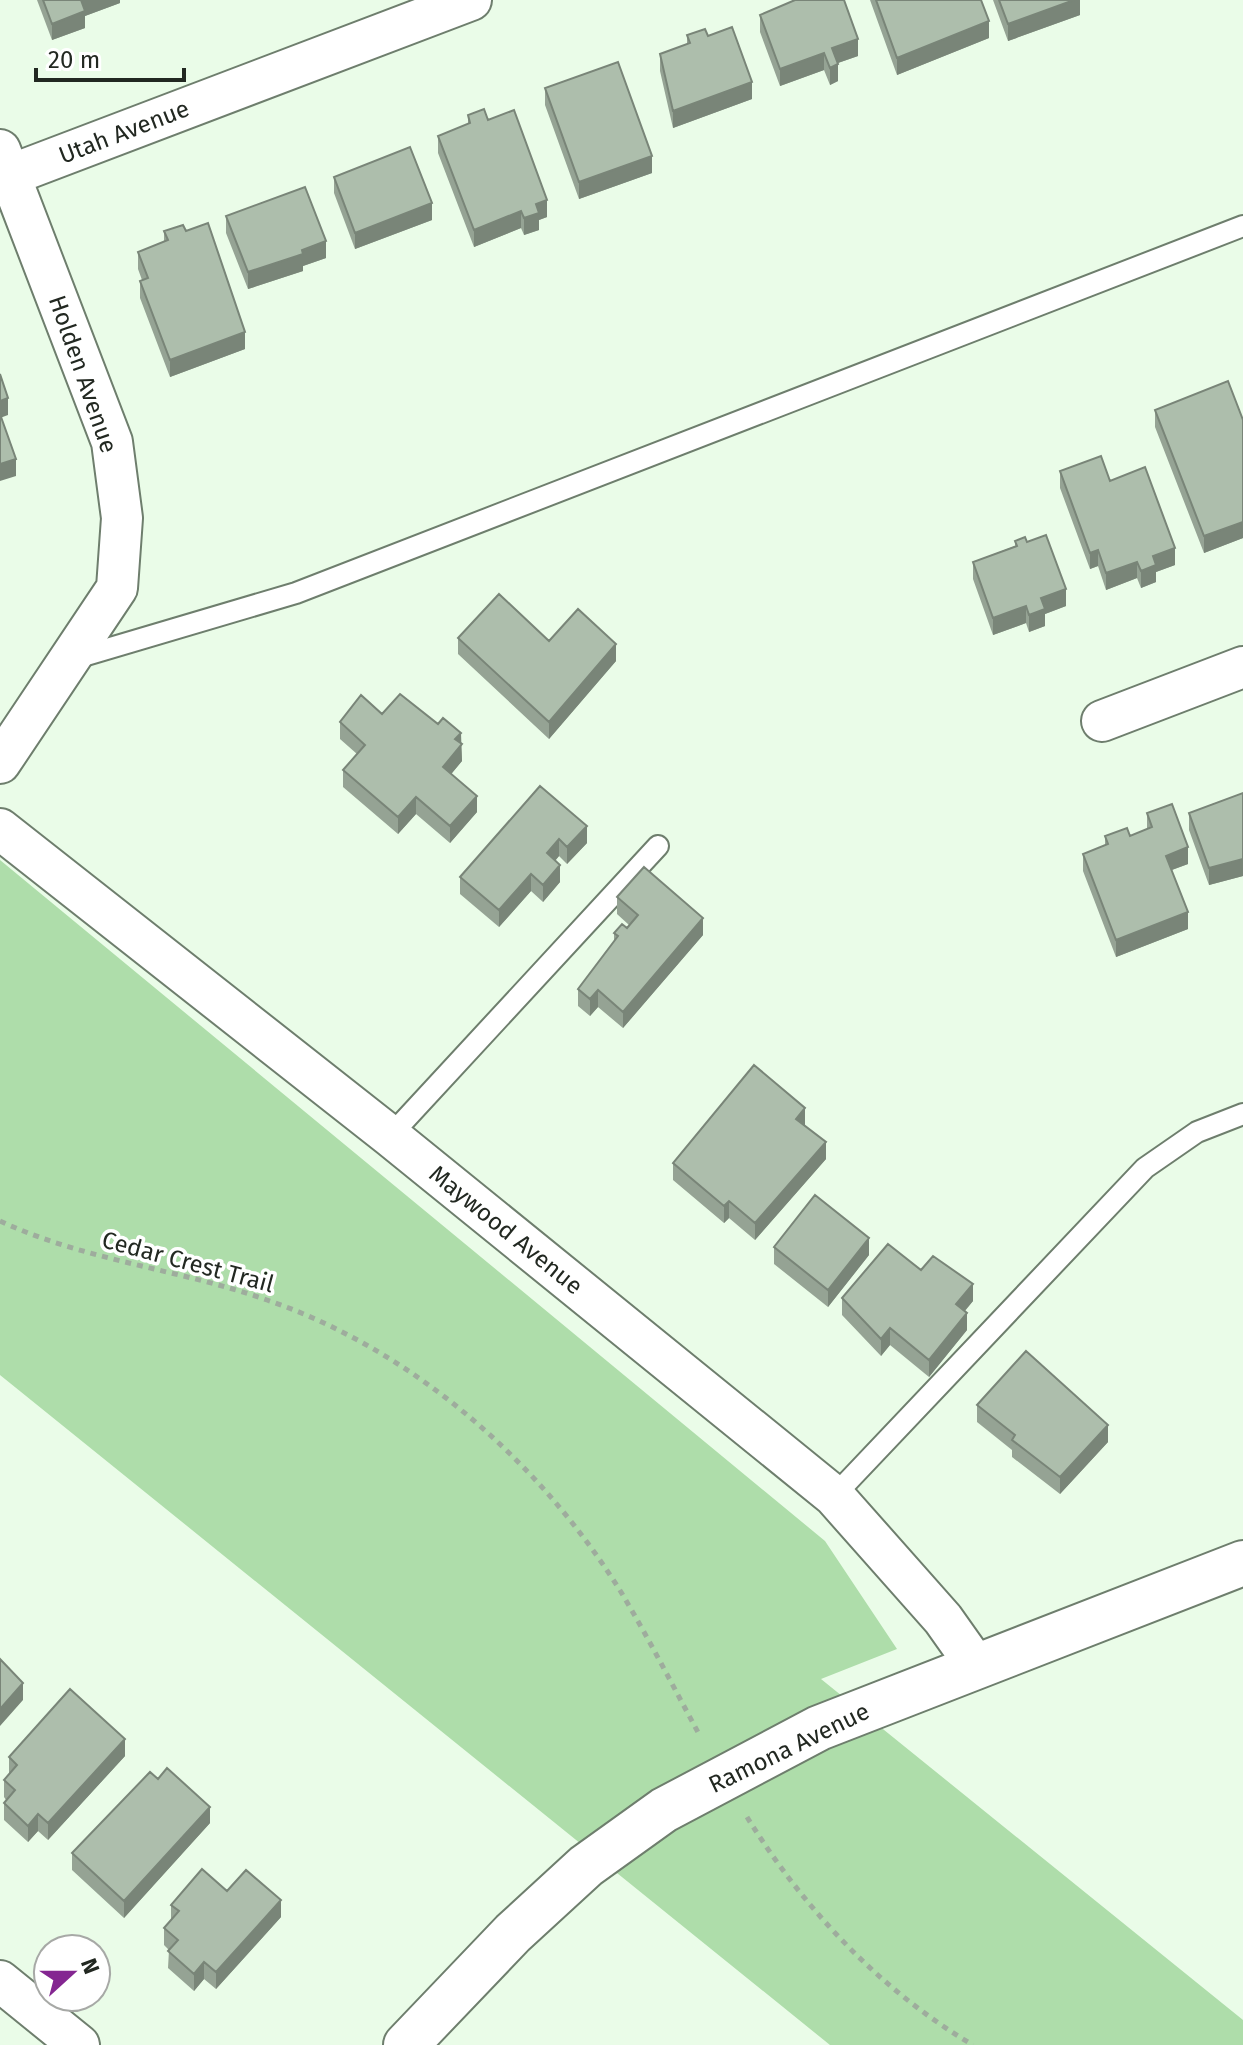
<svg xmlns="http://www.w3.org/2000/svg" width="1243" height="2045" font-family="'Fira Sans',sans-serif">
<rect width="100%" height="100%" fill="#eafce8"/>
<path fill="#aeddaa" d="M0,860L825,1541L897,1649L821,1679L1243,2020V2045H830L0,1375Z"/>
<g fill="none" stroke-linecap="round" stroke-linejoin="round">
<defs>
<path id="service" d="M73,659L296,593L1243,226
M390,1136L658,846
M834,1496L1145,1168L1197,1132L1243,1114"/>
<path id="minor" d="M0,150L112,442L122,518L117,588L0,763
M0,179L471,0
M1102,721L1243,667
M0,829L390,1136L834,1496L943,1619L977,1667
M0,1981L79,2045"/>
<path id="tertiary" d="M406,2045L513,1933L586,1866L664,1810L819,1728L1243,1563"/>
</defs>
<use href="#service" stroke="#6e7e6d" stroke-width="24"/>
<use href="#minor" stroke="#6e7e6d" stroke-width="44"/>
<use href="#tertiary" stroke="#6e7e6d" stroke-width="48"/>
<path stroke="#9eac9d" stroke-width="5" stroke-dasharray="6 6" stroke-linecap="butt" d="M0,1221C86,1261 179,1269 267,1300C413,1350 540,1462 621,1592C649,1639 674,1688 700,1736
M747,1817C803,1908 881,1991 973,2045"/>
<use href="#service" stroke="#fff" stroke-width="20"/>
<use href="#minor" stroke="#fff" stroke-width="40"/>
<use href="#tertiary" stroke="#fff" stroke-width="44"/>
</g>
<path fill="#95a394" d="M37,0H120V3L85,16V28L52,40Z
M870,0H981L989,38L897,75Z
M993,0H1080V15L1008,41Z
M760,15L858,56L838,63V81L830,85L824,70L780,86L760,32Z
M687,35L752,99L673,128L660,71V54L687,44Z
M545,88L652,173L579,199L545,105Z
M468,115L488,120L547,217L539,220V230L524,235L521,228L474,247L438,153V136L468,124Z
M334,177L432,220L355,249L334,193Z
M226,216L326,258L303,266V271L248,289L226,233Z
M164,231L245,349L170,377L140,298V281L142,280L138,269V252L164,242Z
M1155,410L1243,420V538L1204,553L1155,427Z
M1060,471L1110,481L1175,565L1156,572V582L1141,588L1137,578L1106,590L1098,566L1090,569L1060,488Z
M1015,541L1027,542L1066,606L1045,614V626L1029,632L1026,623L993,635L973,579V562L1015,546Z
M458,638L549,641L616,661L549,739L458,654Z
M382,714L461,744L462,761L451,774L477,812L450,843L416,814L398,834L343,787V770L357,754L340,739V722Z
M540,786L587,843L567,864L559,856L555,861L560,882L543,902L531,891L499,927L460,894V877Z
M1243,793V876L1209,885L1189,830V813Z
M1147,813L1188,864L1172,870L1188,929L1116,957L1083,871V854L1105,845V836H1130L1147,829Z
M617,897L703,935L623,1028L598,1007L590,1016L578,1006V989L614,942V933L627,928L629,925L617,914Z
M805,1125L804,1126L826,1159L755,1240L729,1218L724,1223L673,1180V1163Z
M774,1247L869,1255L828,1307L774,1264Z
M921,1270L973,1301L965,1311L967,1330L929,1377L890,1345L881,1356L842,1315V1298Z
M977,1405L1108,1442L1060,1494L1012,1457V1450L977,1422Z
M125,1756L48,1840L38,1831L28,1842L4,1820V1803L6,1800L4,1797V1780L9,1774V1757Z
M158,1779L210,1823L124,1918L72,1870V1853Z
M227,1891L281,1917L216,1989L204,1979L194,1991L168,1968L169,1950L164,1945V1928L171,1920V1905Z"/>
<path fill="#798578" d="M81,0H120V3L85,16V28L52,40V24Z
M1074,0H1080V15L1008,41V24Z
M989,21V38L897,75V58Z
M858,39V56L832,65V48Z
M824,53V70L780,86V69Z
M838,64V81L830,85V68Z
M752,82V99L673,128V111Z
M652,156V173L579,199V182Z
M547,200V217L539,220V230L524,235V218L536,204Z
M432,203V220L355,249V233Z
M521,211V228L474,247V230Z
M326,241V258L303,266V271L248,289V272Z
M245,332V349L170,377V360Z
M8,398V415L0,418V401Z
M16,459V476L0,481V464Z
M1243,522V538L1204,553V536Z
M1175,548V565L1156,572V582L1141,588V571L1153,556Z
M1098,550V566L1090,569V553Z
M1137,562V578L1106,590V573Z
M1066,589V606L1045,614V626L1029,632V615L1041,598Z
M1026,606V623L993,635V618Z
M616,644V661L549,739V722Z
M461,733L462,761L443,784V767L455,739Z
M477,796V812L450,843V826Z
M416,797V814L398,834V817Z
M587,826V843L567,864V847Z
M559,839V856L547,870V853Z
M1188,847V864L1166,872V856Z
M1243,859V876L1209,885V868Z
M560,865V882L543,902V885Z
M531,874V891L499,927V910Z
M1188,912V929L1116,957V940Z
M703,918V935L623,1028V1012Z
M598,990V1007L590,1016V999Z
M805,1108V1125L796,1136V1119Z
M826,1142V1159L755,1240V1223Z
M729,1201V1218L724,1223V1206Z
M869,1238V1255L828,1307V1290Z
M973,1284V1301L956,1321V1304Z
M967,1313V1330L929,1377V1360Z
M890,1328V1345L881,1356V1339Z
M1108,1425V1442L1060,1494V1477Z
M23,1683V1700L0,1726V1709Z
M125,1739V1756L48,1840V1823Z
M210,1807V1823L124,1918V1901Z
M38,1814V1831L28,1842V1826Z
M281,1900V1917L216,1989V1972Z
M204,1962V1979L194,1991V1974Z"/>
<path fill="#adbeac" stroke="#798578" stroke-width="2" d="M43,0H82H81L85,11L52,24Z
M795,0H844L858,39L832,48L838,64L830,68L824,53L780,69L760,15Z
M876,0H981L989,21L897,58Z
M999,0H1074L1008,24Z
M732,27L752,82L673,111L660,54L690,43L687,35L705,29L708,36Z
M618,62L652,156L579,182L545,88Z
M484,109L488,120L514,110L547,200L536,204L539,213L524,218L521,211L474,230L438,136L470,123L468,115Z
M410,147L432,203L355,233L334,177Z
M305,187L326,241L302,250L303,254L248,272L226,216Z
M208,223L245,332L170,360L140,281L148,278L138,252L168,240L164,231L183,225L186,231Z
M0,374L8,398L0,401Z
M1228,381L1243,420V522L1204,536L1155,410Z
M0,414L16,459L0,464Z
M1101,456L1110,481L1145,467L1175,548L1153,556L1156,565L1141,571L1137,562L1106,573L1098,550L1090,553L1060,471Z
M1046,535L1066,589L1041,598L1045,609L1029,615L1026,606L993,618L973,562L1017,546L1015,541L1025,537L1027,542Z
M499,594L549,641L578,609L616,644L549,722L458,638Z
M400,694L438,724L443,718L461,733L455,739L462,744L443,767L477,796L450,826L416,797L398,817L343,770L365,745L340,722L361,695L382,714Z
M540,786L587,826L567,847L559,839L547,853L560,865L543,885L531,874L499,910L460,877Z
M1243,793V859L1209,868L1189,813Z
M1172,804L1188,847L1166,856L1188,912L1116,940L1083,854L1108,844L1105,836L1127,828L1130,836L1152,827L1147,813Z
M644,867L703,918L623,1012L598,990L590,999L578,989L618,936L614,933L622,924L627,928L638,915L617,897Z
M754,1065L805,1108L796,1119L826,1142L755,1223L729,1201L724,1206L673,1163Z
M815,1195L869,1238L828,1290L774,1247Z
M888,1244L921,1270L933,1256L973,1284L956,1304L967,1313L929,1360L890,1328L881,1339L842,1298Z
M1026,1351L1108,1425L1060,1477L1012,1440L1015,1435L977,1405Z
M0,1659L23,1683L0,1709Z
M70,1689L125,1739L48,1823L38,1814L28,1826L4,1803L15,1790L4,1780L17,1765L9,1757Z
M167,1768L210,1807L124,1901L72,1853L150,1772L158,1779Z
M202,1869L227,1891L246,1870L281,1900L216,1972L204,1962L194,1974L168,1951L178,1940L164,1928L179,1911L171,1905Z"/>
<g text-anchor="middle" stroke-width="7" stroke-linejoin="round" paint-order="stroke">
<g font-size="24" fill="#222821" stroke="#fff">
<text transform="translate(124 132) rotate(-21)" y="8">Utah Avenue</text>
<text transform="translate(83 374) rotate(71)" y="8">Holden Avenue</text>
<text transform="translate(506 1230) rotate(39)" y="8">Maywood Avenue</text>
<text transform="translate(188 1262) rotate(15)" y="8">Cedar Crest Trail</text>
<text transform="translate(789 1748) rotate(-26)" y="8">Ramona Avenue</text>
</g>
</g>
<g transform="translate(72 1973) rotate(69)"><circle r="38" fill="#ffffff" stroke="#a7a9a6" stroke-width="2"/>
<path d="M0-6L14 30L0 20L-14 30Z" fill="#842691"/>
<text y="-12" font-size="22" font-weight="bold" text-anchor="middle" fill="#222821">N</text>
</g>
<path d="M36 68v12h148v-12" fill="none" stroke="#222821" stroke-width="4"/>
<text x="48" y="68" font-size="24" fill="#222821" stroke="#ffffff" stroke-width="6" paint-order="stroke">20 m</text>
</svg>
